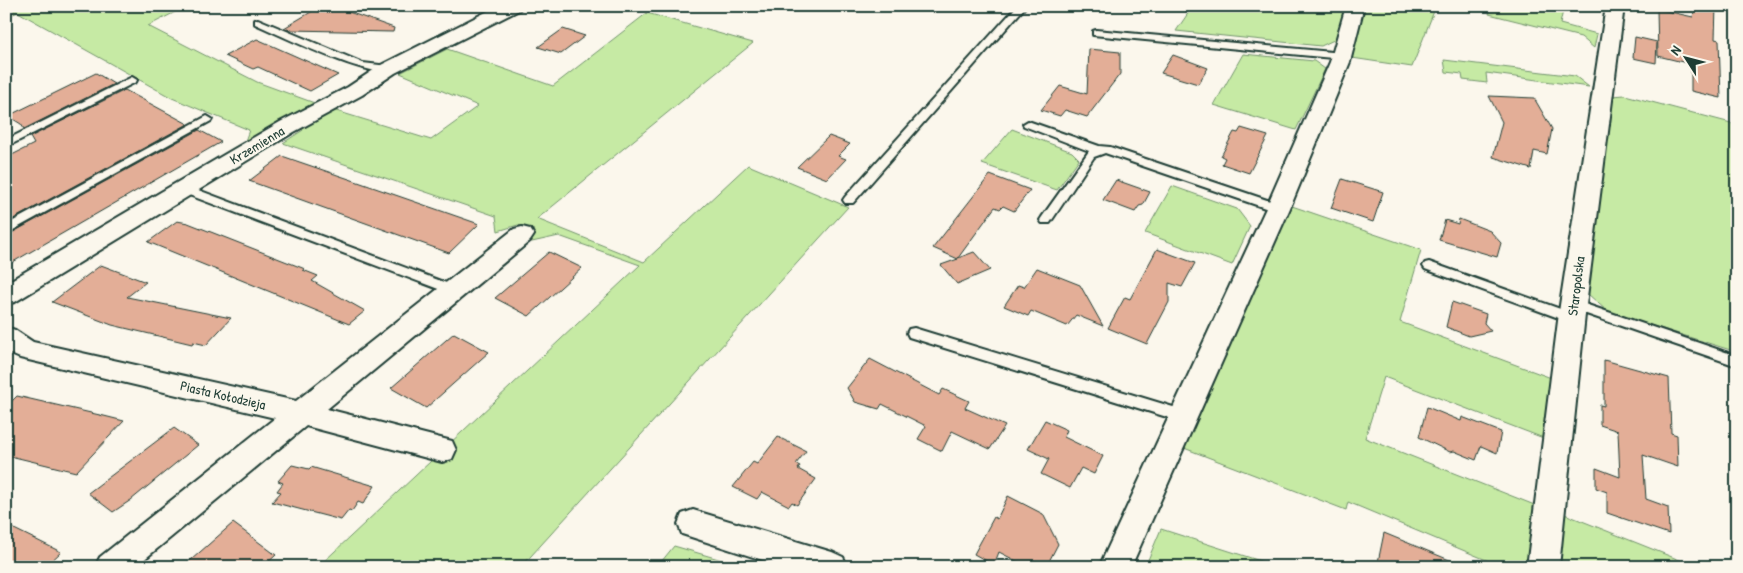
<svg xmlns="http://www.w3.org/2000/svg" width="1743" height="573" font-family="'Patrick Hand',sans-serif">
<rect width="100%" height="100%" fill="#fbf7ec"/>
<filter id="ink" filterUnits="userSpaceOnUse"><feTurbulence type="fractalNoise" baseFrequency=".02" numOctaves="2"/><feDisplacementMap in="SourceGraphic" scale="10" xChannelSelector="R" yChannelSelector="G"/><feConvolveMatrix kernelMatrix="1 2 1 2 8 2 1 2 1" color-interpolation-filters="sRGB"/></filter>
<g filter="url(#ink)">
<path fill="#c6eaa4" stroke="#72946c" d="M6,6H187L148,26L257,82L320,105L244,144L249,130L172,98L18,12L6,17Z
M1193,6H1346L1336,39L1321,46L1176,31Z
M1365,6H1436L1412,67L1352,58Z
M1491,6H1564L1560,24L1597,34L1594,48L1581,37L1489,14Z
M647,13L753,43L537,219L644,262L748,165L848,207L521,567H318L640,265L559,236L532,242L523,238L534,230L518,225L498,231L496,216L283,143L303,130L297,128L333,110L431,140L478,106L400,73L447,49L553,86Z
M1243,54L1314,61L1325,69L1296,130L1214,105Z
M1444,60L1575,76L1589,87L1486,73L1487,83L1463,80L1462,74L1446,72Z
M1625,95L1731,123L1737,130V352L1608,312L1588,294L1612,96Z
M1012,129L1072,152L1079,159L1057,190L982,164Z
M1172,186L1237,209L1250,226L1232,265L1145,233Z
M1289,205L1421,250L1400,322L1554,379L1546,439L1384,377L1365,438L1537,506L1530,567H1503L1348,502L1346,510L1184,448Z
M1562,513L1697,567H1557Z
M1161,529L1279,567H1145Z
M674,546L746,567H657Z"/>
<path fill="#e3ae97" stroke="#1f3d34" d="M321,6H332L394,28L393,32L290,30L284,28Z
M1695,6H1716L1715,39L1719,40L1721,98L1691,91V64L1658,56L1657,9L1693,17Z
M563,29L585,36L561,54L538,47Z
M1635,37L1657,42L1656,63L1633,58Z
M257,39L338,75L310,91L258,67L253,69L225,56Z
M1089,49L1120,52V74L1087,117L1065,110L1060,116L1041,110L1060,86L1087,94Z
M1173,55L1208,68L1198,84L1161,73Z
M96,73L114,84L24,129L21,124L8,116Z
M125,90L188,124L6,223V158L34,144L30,137Z
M1489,96L1534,98L1552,129L1547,154L1534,151L1531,169L1493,157L1502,122Z
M1241,128L1268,136L1249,173L1222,164L1225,158L1221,156L1234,132L1238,133Z
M199,130L221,142L6,266V236Z
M829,136L850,144L838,156L846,159L827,179L797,167Z
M282,156L355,181L479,224L449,253L249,181Z
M990,175L1030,190L1014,211L1003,206L1000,209L995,207L958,258L974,252L990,270L957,284L941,265L958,259L933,248Z
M1342,179L1383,192L1373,222L1331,208Z
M1116,180L1150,192L1143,205L1139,206L1135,212L1103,200Z
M1459,219L1490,231L1501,243L1497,257L1439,240L1445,220L1458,224Z
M177,221L188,223L305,269L303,270L318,276L312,281L365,311L349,324L148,242Z
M1157,249L1195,263L1182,287L1169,283V302L1147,344L1108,328L1125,297L1130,299Z
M549,252L582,268L529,316L495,298Z
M101,265L146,282L127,297L231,318L206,345L193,342L192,344L112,325L52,302Z
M1037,268L1080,285L1103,326L1076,315L1067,326L1031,311L1028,316L1004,306L1018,285L1024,287Z
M1452,302L1486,314L1484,323L1491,331L1469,336L1446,327Z
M454,333L489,352L426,408L391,388Z
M870,359L939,395L943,389L969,401L965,408L1005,426L990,449L952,431L942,451L918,439L926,426L882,404L879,409L855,402L847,388Z
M1604,360L1669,378L1671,433L1677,435L1678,467L1643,455L1646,499L1668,507L1669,534L1607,513V492L1596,488V468L1620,477L1618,431L1600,425V405L1604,406Z
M17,396L104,416L124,421L76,472L6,455V407Z
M1427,407L1461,421L1462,417L1501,432L1497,453L1481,446L1476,460L1454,451L1450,452L1419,437Z
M1045,420L1067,430L1064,437L1103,456L1094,474L1081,468L1070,488L1041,474L1049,459L1028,449Z
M174,428L198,445L131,500L113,512L88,493Z
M778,437L806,451L796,464L800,466L798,469L816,479L797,505L792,502L789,506L762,492L757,499L733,487L753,462L757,464Z
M292,465L309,469L311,467L375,486L363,504L358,502L352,511L349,510L341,520L272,502L281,492L277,491L283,483L278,481Z
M1008,496L1043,514L1058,544L1046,567H1028L999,552L994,565L974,554L994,517L997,519Z
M233,523L276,555L263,567H183Z
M6,525L61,552L45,567H6Z
M1384,533L1464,566V567H1377Z"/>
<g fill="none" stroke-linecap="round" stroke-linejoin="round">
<defs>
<path id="service" d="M1017,6H1026L853,203H845L843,200L845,197Z
M258,19L363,63L388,66L393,69C377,83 276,33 255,24V20Z
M1096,30L1343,53L1348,56L1343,59L1093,35V31Z
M132,77L137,80L136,82L6,147V140Z
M207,116L212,119L211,121L6,234V225Z
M1028,121L1099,146L1110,147L1282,205L1284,208L1282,211H1274L1105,153L1094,157L1050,223H1042L1040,220L1042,217L1089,151L1024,126L1023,124Z
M185,185L457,287L459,290L453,295L449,293L181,192L179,189L181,186Z
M1429,262L1577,315L1578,318L1577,321H1567L1425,269L1423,266L1425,263Z
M1573,300L1737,356V366L1569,308L1567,305L1569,302Z
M914,328L1183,410L1188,412L1190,416L1188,420L1183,422L909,337L907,333L909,329Z"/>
<path id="minor" d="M498,6H522L519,10L395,73L362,95L294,132L15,302L6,304V283L280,122L348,87L381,65Z
M1346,6H1364L1350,62L1290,208L1131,567H1099L1266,208L1330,62Z
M1606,6H1624L1586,305L1559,567H1527L1560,305Z
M522,227L530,229L534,235L530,241L327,409L452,441L456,450L452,459L442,462L306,426L135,567H95L100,557L275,418L20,358L6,352V327L15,330L33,342L296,401L514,229Z
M693,510L832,552L843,557L848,567H784L682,534L678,524L682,514Z"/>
</defs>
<use href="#service" stroke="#1f3d34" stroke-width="4"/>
<use href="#minor" stroke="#1f3d34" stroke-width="4"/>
<use href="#service" fill="#fbf7ec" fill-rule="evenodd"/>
<use href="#minor" fill="#fbf7ec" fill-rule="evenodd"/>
</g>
</g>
<g text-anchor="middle" stroke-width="4.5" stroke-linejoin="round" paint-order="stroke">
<g font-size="14" fill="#1f3d34" stroke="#fbf7ec">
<text transform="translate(257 145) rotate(-31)" y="5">Krzemienna</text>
<text transform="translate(1576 286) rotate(-83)" y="5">Staropolska</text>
<text transform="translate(223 395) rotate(13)" y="5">Piasta Kołodzieja</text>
</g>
</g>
<rect width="1743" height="573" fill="none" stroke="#fbf7ec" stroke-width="25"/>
<rect x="12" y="12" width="1718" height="548" fill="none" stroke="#1f3d34" stroke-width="2" filter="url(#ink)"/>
<g transform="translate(1686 58) rotate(306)" stroke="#fbf7ec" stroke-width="4" paint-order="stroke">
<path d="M0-4L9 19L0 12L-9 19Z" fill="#1f3d34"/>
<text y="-8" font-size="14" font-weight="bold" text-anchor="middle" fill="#1f3d34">N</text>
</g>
</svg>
